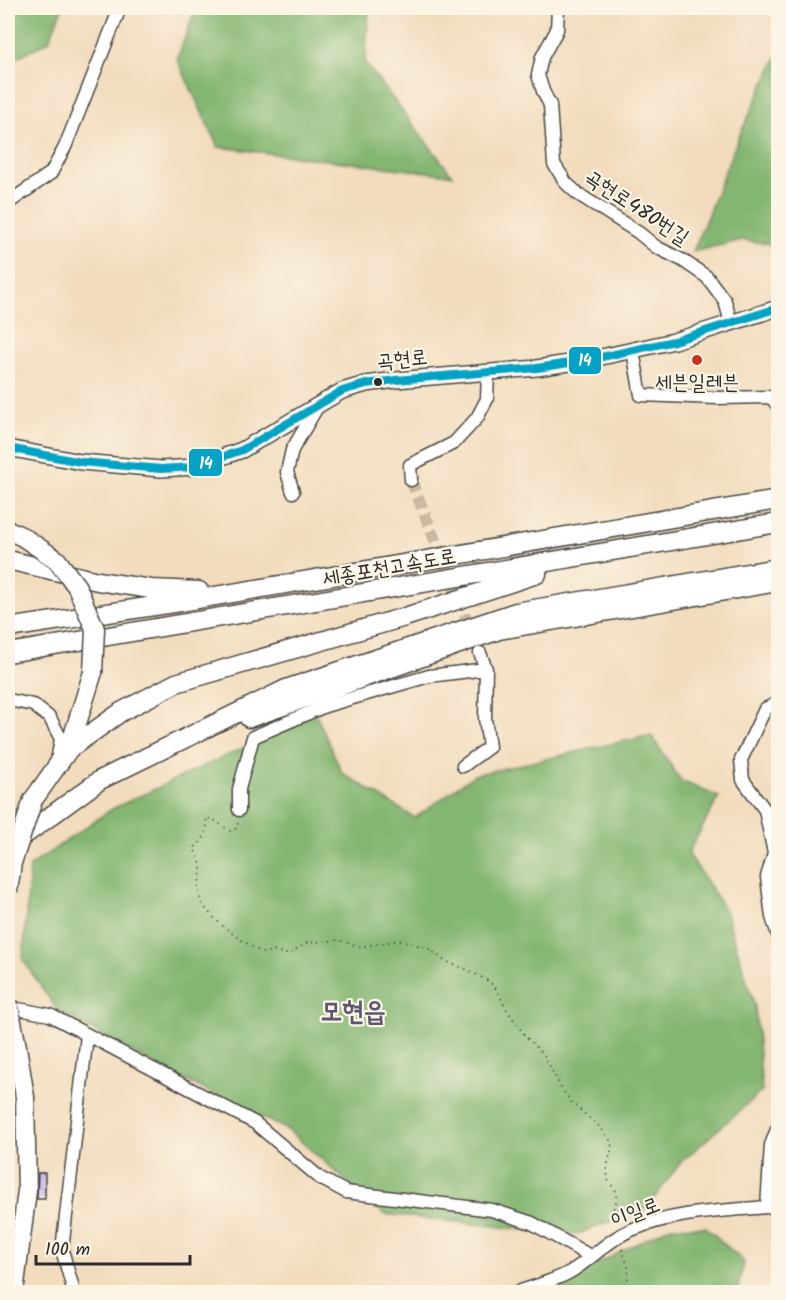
<svg xmlns="http://www.w3.org/2000/svg" width="786" height="1300" font-family="Kalam,'Poor Story',sans-serif">
<rect width="100%" height="100%" fill="#fcf5e5"/>
<filter id="ink" filterUnits="userSpaceOnUse"><feTurbulence type="fractalNoise" baseFrequency=".0167" numOctaves="2"/><feDisplacementMap in="SourceGraphic" scale="12" xChannelSelector="R" yChannelSelector="G"/><feConvolveMatrix kernelMatrix="1 2 1 2 8 2 1 2 1" color-interpolation-filters="sRGB"/></filter>
<filter id="wash" filterUnits="userSpaceOnUse"><feTurbulence type="fractalNoise" baseFrequency=".008" numOctaves="4" result="noise"/><feDisplacementMap in="SourceGraphic" scale="24" xChannelSelector="R" yChannelSelector="G"/><feGaussianBlur stdDeviation="1.35" result="paint"/><feColorMatrix in="noise" values="0 0 0 0 0 0 0 0 0 0 0 0 0 0 0 0 0 1.4 0 .05"/><feComposite in="paint" operator="in"/></filter>
<g filter="url(#wash)">
<rect width="100%" height="100%" fill="#f2dcbd"/>
<path fill="#83b671" stroke="#57704e" stroke-width="1.5" d="M8,8H62L49,41L8,62Z
M196,8H369L365,63L452,175L218,147L177,59Z
M778,55V245L742,240L693,252L739,136Z
M316,714L342,773L415,818L474,775L651,735L681,781L719,797L688,853L725,910L755,1007L762,1091L681,1162L647,1208L575,1235L384,1214L288,1130L158,1067L57,1010L23,960L30,866L112,809Z
M671,1226L706,1227L744,1262L737,1292H542Z"/>
<g id="blocks">
<path fill="#b7a5f0" d="M38,1173H45V1199H37Z"/>
</g>
</g>
<g filter="url(#ink)">
<use href="#blocks" fill-opacity="0" stroke="#494641" stroke-width="1.5"/>
<g fill="none" stroke-linecap="round" stroke-linejoin="round">
<path stroke="#cab9a0" stroke-width="12" stroke-dasharray="12 6" stroke-linecap="butt" d="M411,480L480,653"/>
<defs>
<path id="minor" d="M558,8L557,30L542,57L538,75L543,91L550,105L554,164L566,183L578,194L639,233L656,247L682,260L707,277L725,301L731,323
M8,203L51,173L65,147L120,8
M633,351L641,395L717,398L771,397L778,406
M411,480L410,465L454,443L477,418L487,399L488,373
M293,492L287,472L292,450L319,404
M8,702L14,701L33,705L50,718L61,739L57,761
M778,703L765,709L741,760L743,780L765,810L774,853L767,877L772,917L778,935
M463,766L489,747L485,718L486,669
M239,810V789L253,737L325,706L429,676L486,669L480,653
M8,1007L50,1015L255,1123L320,1178L346,1192L492,1210L532,1223L590,1256
M767,1207L771,1145L778,1127
M74,1292L62,1250L87,1035
M518,1292C535,1286 554,1281 570,1272C591,1260 607,1240 631,1230C674,1212 721,1211 767,1207L778,1204"/>
<path id="major" d="M8,448L81,462L161,469L194,467L242,450L342,391L366,384L396,380L537,368L588,360L674,341L778,308"/>
<path id="highway" d="M8,530L23,537
M8,560L98,581L151,589L199,591
M8,628L174,603L778,500
M8,653L778,523
M249,718L499,630L778,582
M69,749L93,672
M33,800L69,749L121,712L176,683L405,617L537,574
M8,847L100,780L286,689L516,612L778,568
M14,1292L27,1191L25,1097L17,1047"/>
</defs>
<use href="#minor" stroke="#494641" stroke-width="15"/>
<use href="#major" stroke="#494641" stroke-width="18"/>
<use href="#highway" stroke="#494641" stroke-width="21"/>
<path stroke="#494641" stroke-width="1.5" stroke-dasharray="1.5 4.5" stroke-linecap="butt" d="M238,823L237,828L230,831L214,820L206,818C209,833 204,839 194,848C196,854 200,860 201,866C202,875 197,885 199,894C202,916 245,943 263,953L273,951L283,954H290L307,943L315,942L339,940L358,947L402,940L429,949L445,961L468,970L490,982L498,991L505,1007L526,1037L544,1055L561,1088L572,1103L599,1126L610,1140L612,1147L607,1167L608,1180L616,1191V1202L613,1210V1225
M622,1249L629,1269L626,1292"/>
<use href="#minor" stroke="#fff" stroke-width="12"/>
<use href="#major" stroke="#fff" stroke-width="15"/>
<use href="#highway" stroke="#fff" stroke-width="18"/>
<defs>
<path id="highway-bridge" d="M23,537L57,560L77,587L95,629L93,672
M8,891L12,863L33,800
M8,1002L17,1047"/>
</defs>
<use href="#highway-bridge" stroke="#494641" stroke-width="21" stroke-linecap="butt"/>
<use href="#highway-bridge" stroke="#fff" stroke-width="18"/>
<defs>
<path id="bus-1" d="M8,448L81,462L161,469L194,467L242,450L342,391L366,384L396,380L537,368L588,360L674,341L778,308"/>
</defs>
<use href="#bus-1" stroke="#fcf5e5" stroke-width="12"/>
<use href="#bus-1" stroke="#02a3c6" stroke-width="8"/>
</g>
</g>
<circle fill="#c8321e" stroke="#fcf5e5" stroke-width="2" cx="697" cy="360" r="6"/>
<circle fill="#2b2b2b" stroke="#fcf5e5" stroke-width="2" cx="378" cy="382" r="5"/>
<g text-anchor="middle" stroke-width="4.5" stroke-linejoin="round" paint-order="stroke">
<g font-size="21" fill="#2b2b2b" stroke="#fcf5e5">
<text transform="translate(637 207) rotate(33)" y="7">곡현로480번길</text>
<text transform="translate(402 359) rotate(-6)" y="7">곡현로</text>
<text transform="translate(389 567) rotate(-10)" y="7">세종포천고속도로</text>
<text transform="translate(635 1212) rotate(-21)" y="7">이일로</text>
</g>
<g font-size="21" fill="#2b2b2b" stroke="#fcf5e5">
<text x="697" y="389">세븐일레븐</text>
</g>
<g font-size="27" font-weight="bold" fill="#5c5670" stroke="#fcf5e5">
<text x="353" y="1020">모현읍</text>
</g>
</g>
<g stroke="#fcf5e5" stroke-width="2">
<rect x="568" y="346" width="34" height="29" rx="6" fill="#02a3c6"/>
<rect x="188" y="448" width="35" height="29" rx="6" fill="#02a3c6"/>
</g>
<g font-size="16" text-anchor="middle" font-weight="bold" fill="#fff">
<text x="585" y="366">14</text>
<text x="206" y="469">14</text>
</g>
<rect width="786" height="1300" fill="none" stroke="#fcf5e5" stroke-width="30"/>
<path d="M36 1255v9h154v-9" fill="none" stroke="#2b2b2b" stroke-width="3"/>
<text x="45" y="1255" font-size="18" fill="#2b2b2b" stroke="#fcf5e5" stroke-width="4.5" paint-order="stroke">100 m</text>
</svg>
